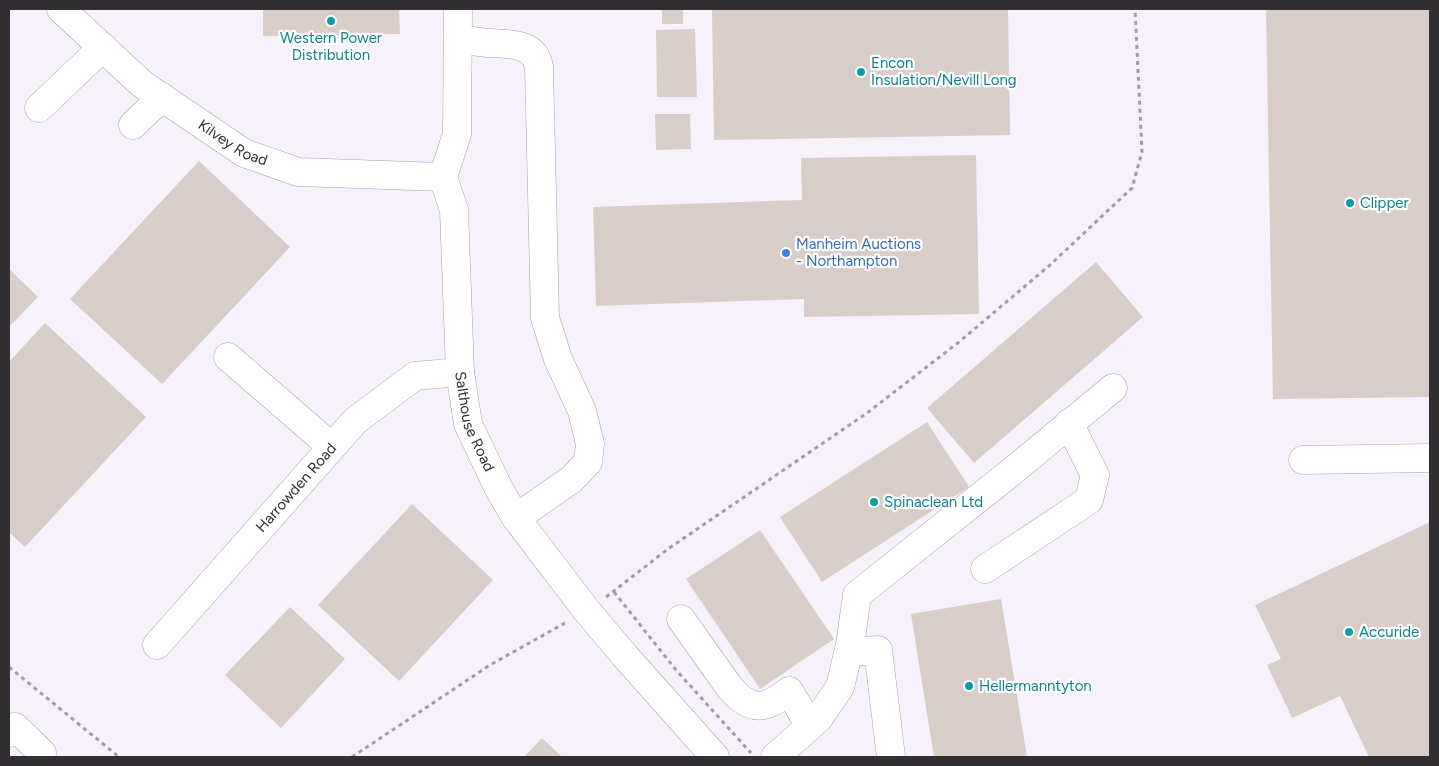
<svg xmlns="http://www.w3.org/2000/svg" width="1439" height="766" font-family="Figtree,sans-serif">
<rect width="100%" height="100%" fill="#f7f1fb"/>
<path fill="#d9cdc9" d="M263,9H399L400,34L263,36Z
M662,9H683V24H662Z
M712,9H1008L1010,135L714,140Z
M1266,9H1430V397L1273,399Z
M695,29L697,97H657L656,30Z
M655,114H690L691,149L656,150Z
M976,155L979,314L804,317V299L596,306L593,207L802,200L801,158Z
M199,161L290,247L162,384L70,299Z
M1096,262L1143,317L974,463L927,408Z
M9,269L38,297L9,327Z
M45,323L146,417L25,547L9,532V362Z
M927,422L969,487L822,582L780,517Z
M412,504L493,580L399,681L318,605Z
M1430,522V757H1369L1340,696L1292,718L1267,665L1281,659L1255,605Z
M760,530L834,639L760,689L686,579Z
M1001,599L1027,757H934L911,614Z
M290,607L345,659L281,728L225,675Z
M542,738L562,757H524Z"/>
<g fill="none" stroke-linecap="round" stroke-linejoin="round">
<defs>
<g id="minor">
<path id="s1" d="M61,9L142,84L244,153L298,172L443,177"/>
<path id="s2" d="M458,9L457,134L443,177L454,210L460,372L468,424L499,489L516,518L587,611L625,656L715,757"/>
<path d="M458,39C469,40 480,43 491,43C511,44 535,43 539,67L545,318L558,359L582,411L590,444L588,462L572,479L516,518"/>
<path d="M39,108L103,47"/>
<path d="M133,125L162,97"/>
<path d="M228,357L332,447"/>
<path d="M1303,460L1430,458"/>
<path d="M985,569L1089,500L1095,475L1069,423"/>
<path d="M681,619L730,688C751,712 765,710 789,691L810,726"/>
<path id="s3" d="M157,645L355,421L415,376L460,372"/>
<path d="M849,652L878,650L891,757"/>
<path d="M9,733L15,727L42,753"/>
<path d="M775,757L818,719L840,687L850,645L857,595L1010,473L1113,388"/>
</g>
</defs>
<use href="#minor" stroke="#a6a1aa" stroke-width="29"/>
<path stroke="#a19da4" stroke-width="3" stroke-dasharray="4 4" stroke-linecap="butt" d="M614,592L676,670L751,753
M606,597L668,549L867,413L959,342L1050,265L1132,188L1142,152L1135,9
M9,667L119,757
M352,757L490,665L565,623"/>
<use href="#minor" stroke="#fff" stroke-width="28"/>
</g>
<g fill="#0f9aa8" stroke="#fff" stroke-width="2">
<circle cx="331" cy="21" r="5"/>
<circle cx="861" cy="72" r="5"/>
<circle cx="1350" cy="203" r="5"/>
<circle cx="874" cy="502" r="5"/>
<circle cx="1349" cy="632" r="5"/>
<circle cx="969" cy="686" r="5"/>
</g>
<circle fill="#3f7fe0" stroke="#fff" stroke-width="2" cx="786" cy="253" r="5"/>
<g text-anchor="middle" stroke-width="4.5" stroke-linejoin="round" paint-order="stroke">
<g font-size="15" fill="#0d838f" stroke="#fff" text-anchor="start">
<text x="331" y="43" text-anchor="middle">Western Power<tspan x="331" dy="17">Distribution</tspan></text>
<text x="871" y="68">Encon<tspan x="871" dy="17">Insulation/Nevill Long</tspan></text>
<text x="1360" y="208">Clipper</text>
<text x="884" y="507">Spinaclean Ltd</text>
<text x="1359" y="637">Accuride</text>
<text x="979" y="691">Hellermanntyton</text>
</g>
<g font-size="15" fill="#312f32" stroke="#fff">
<text dy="5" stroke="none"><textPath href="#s1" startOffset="219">Kilvey Road</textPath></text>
<text dy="5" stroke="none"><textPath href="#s2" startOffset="419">Salthouse Road</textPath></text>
<text dy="5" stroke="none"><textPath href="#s3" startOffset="210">Harrowden Road</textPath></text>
</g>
<g font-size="15" fill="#366cbe" stroke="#fff" text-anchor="start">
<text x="796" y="249">Manheim Auctions<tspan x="796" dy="17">- Northampton</tspan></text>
</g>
</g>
<rect width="1439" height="766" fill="none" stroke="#312f32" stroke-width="20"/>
</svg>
